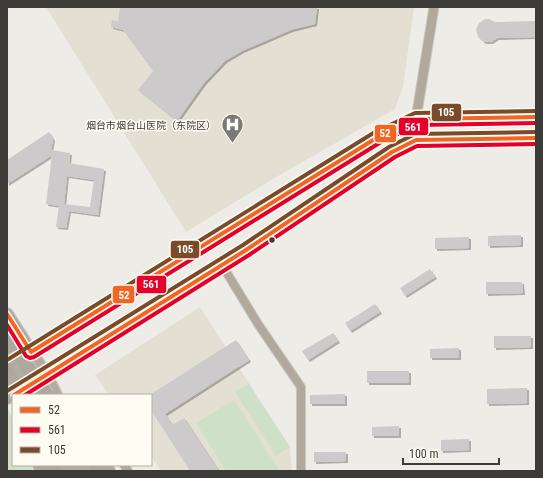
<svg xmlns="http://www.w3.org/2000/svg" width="543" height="478" font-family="'Roboto Condensed','Noto Sans SC',sans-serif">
<defs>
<filter id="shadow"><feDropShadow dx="2" dy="2" stdDeviation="0" flood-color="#0004"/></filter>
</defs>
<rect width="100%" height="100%" fill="#eeece6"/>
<path fill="#e4dfd3" d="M46,7H414L403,87L395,109L271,180L186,232Z
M200,307L290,447L292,471H161L151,456V395H109L95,375Z"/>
<path fill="#cee1c8" d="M249,384L290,447L276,456L235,392Z
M234,400L280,471H226L196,423Z
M7,409H8L13,420V465H31L33,471H7Z"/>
<path fill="#cccaca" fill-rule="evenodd" filter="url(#shadow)" d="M120,7H317L315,24L291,30L242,51L225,61L204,83L177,121L138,90L153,71L123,30L111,27L112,20L118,22Z
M485,19H489L495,22L536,21V37L497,38L491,42H484L478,37L476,30L479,23Z
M49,132L53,139L51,150L70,153L69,163L104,169L98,215L69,211L66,228L56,227L59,206L46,204L52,155L7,184V160ZM67,176L94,180L90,207L64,204Z
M521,235V245L488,246V236Z
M469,237V248L435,249V238Z
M430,269L435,277L405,296L400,288Z
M486,282H522L523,293L486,294Z
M375,304L380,312L350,331L345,323Z
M333,333L338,341L308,360L302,351Z
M494,336H531V347L494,348Z
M236,340L249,360L165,414L172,425L184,418L219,471H190L151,410V394Z
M459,348V358H430V349Z
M367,371H409V383H367Z
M527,388V403L487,404V389Z
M345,394V404H310V395Z
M399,426V436H372V427Z
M469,439V450L441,451V440Z
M314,452H346V461L314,462Z"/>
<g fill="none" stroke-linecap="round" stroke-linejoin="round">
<defs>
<path id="minor" d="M222,265L258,324L301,387V471
M124,465L128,471"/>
<path id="tertiary" d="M416,140V119L434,7"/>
<path id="secondary" d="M31,352L378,137L416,119L536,117
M46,375L246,250L392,152L416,140L536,138"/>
<path id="primary" d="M7,314L46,375L56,395
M7,398L24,388
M64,465L68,471
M74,465L78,471
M86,465L89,471"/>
<path id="motorway" d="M40,465L42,471
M52,465L54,471
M102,465L108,471"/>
</defs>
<use href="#minor" stroke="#cac8c4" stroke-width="10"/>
<use href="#tertiary" stroke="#cac8c4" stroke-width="11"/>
<use href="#secondary" stroke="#cac8c4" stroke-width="13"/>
<use href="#primary" stroke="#cac8c4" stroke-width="14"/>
<use href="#motorway" stroke="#cac8c4" stroke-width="16"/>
<use href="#minor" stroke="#b2a99d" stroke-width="8"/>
<use href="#tertiary" stroke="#b2a99d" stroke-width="9"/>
<use href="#secondary" stroke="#bab0a5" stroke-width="11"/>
<use href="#primary" stroke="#b4aca2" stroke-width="12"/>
<use href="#motorway" stroke="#afa89f" stroke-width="14"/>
<defs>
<path id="primary-bridge" d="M7,355L31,395"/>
<path id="motorway-bridge" d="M7,337L47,395
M7,370L18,395
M94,465L98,471"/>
</defs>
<use href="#primary-bridge" stroke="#cac8c4" stroke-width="14" stroke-linecap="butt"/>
<use href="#motorway-bridge" stroke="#cac8c4" stroke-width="16" stroke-linecap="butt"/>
<use href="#primary-bridge" stroke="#b4aca2" stroke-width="12"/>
<use href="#motorway-bridge" stroke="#afa89f" stroke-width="14"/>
<defs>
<path id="bus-1" d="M7,314L31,352L378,137L416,119L536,117
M14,395L246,250L392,152L416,140L536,138"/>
<path id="bus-2" d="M7,325L26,356L30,358L34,357L381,142L417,125L536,123
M25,395L249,255L395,157L417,146L536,144"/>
<path id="bus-3" d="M7,360L375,132L415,113L536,111
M7,391L243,245L389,147L415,134L536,132"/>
</defs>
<use href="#bus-1" stroke="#fefbf2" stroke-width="7"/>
<use href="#bus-2" stroke="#fefbf2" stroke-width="7"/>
<use href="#bus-3" stroke="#fefbf2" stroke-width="7"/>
<use href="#bus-1" stroke="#f26522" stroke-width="4"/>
<use href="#bus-2" stroke="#e4002b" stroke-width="4"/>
<use href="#bus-3" stroke="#7a4b2a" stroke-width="4"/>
</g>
<defs>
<symbol id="hospital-pin" viewBox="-11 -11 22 30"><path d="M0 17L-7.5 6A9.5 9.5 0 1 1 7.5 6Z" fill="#7b7974" stroke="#fefbf2"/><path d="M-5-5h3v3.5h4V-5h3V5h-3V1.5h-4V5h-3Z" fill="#fff"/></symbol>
</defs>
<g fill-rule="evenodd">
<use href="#hospital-pin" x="220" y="112" width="25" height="34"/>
</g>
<circle fill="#3d3b37" stroke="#fefbf2" stroke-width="1.5" cx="272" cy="240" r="3.5"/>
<g text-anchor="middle" stroke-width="3" stroke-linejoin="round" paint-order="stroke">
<g font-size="10" fill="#3d3b37" stroke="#fefbf2" text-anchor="end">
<text x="216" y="129">烟台市烟台山医院（东院区）</text>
</g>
</g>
<g stroke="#fefbf2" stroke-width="1.5">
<rect x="431" y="103" width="31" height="19" rx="4" fill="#7a4b2a"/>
<rect x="398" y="117" width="31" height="19" rx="4" fill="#e4002b"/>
<rect x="374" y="124" width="23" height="19" rx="4" fill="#f26522"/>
<rect x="170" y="240" width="30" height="19" rx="4" fill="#7a4b2a"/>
<rect x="136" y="275" width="31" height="19" rx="4" fill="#e4002b"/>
<rect x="112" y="285" width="23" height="19" rx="4" fill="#f26522"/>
</g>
<g font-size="11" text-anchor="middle" font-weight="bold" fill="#fff">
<text x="446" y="116">105</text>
<text x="413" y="131">561</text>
<text x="385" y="137">52</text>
<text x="185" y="253">105</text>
<text x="151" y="288">561</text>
<text x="124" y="299">52</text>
</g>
<rect width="543" height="478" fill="none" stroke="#3d3b37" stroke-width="16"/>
<rect x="12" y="394" width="140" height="72" fill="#fefbf2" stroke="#b1aea7"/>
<rect x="20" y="407" width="20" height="6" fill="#f26522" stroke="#b1aea7"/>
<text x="48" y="414" font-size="12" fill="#3d3b37">52</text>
<rect x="20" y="427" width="20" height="6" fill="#e4002b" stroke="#b1aea7"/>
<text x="48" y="434" font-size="12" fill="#3d3b37">561</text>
<rect x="20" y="447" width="20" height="6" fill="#7a4b2a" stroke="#b1aea7"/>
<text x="48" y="454" font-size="12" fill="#3d3b37">105</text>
<path d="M403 458v6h96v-6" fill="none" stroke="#3d3b37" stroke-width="2"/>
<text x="409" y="458" font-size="12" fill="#3d3b37" stroke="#fefbf2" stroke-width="3" paint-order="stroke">100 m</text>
</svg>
